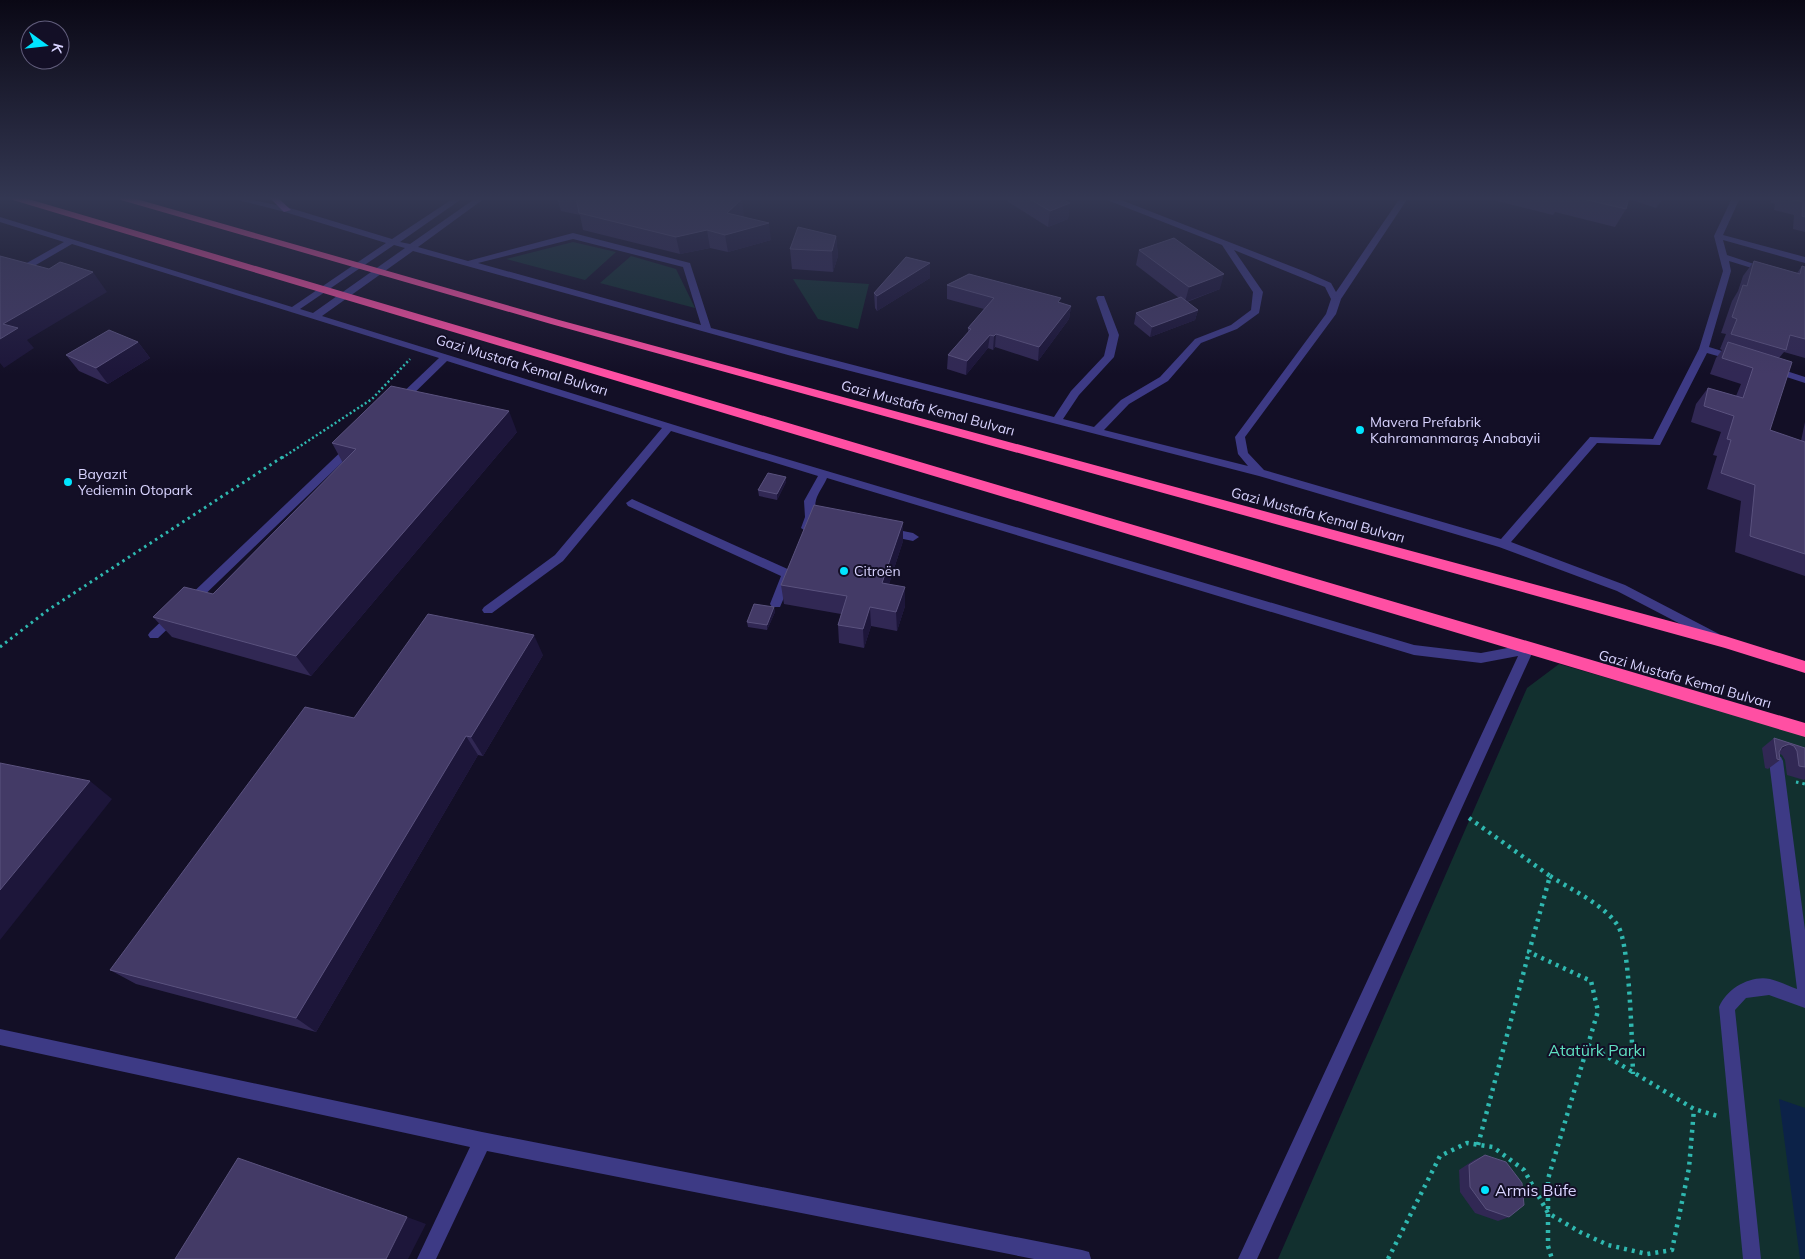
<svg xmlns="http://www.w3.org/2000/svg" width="1805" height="1259" font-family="Mulish,sans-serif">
<rect width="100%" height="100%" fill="#130f26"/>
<path fill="#12302f" d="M573,242L616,252L585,280L506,259Z
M631,256L676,269L695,308L600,283Z
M793,279L869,284L858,329L818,319Z
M1559,664L1805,735V1259H1278L1527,688Z"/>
<path fill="#0c2248" d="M1779,1099L1805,1108V1259H1800Z"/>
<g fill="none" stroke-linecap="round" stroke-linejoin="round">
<path stroke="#2fb8b0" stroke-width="2.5" stroke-dasharray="2 2.5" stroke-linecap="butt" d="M282,458L372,399L410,359"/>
<path stroke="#2fb8b0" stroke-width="3" stroke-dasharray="2.5 4" stroke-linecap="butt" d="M0,647L48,610L284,456
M1796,782L1805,784"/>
<path stroke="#2fb8b0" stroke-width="4.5" stroke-dasharray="3 5" stroke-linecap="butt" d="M1469,818L1550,876L1529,952L1591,981L1598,1011L1548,1179V1246L1552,1259
M1550,876C1570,889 1605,905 1618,926C1630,945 1632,1046 1633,1074
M1588,1045L1694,1109L1721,1117
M1478,1145L1529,952
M1388,1259L1440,1156L1467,1143L1493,1147L1524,1170L1548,1213L1580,1232L1608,1245L1647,1254L1672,1250L1689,1168L1694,1109"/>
<path fill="#3d3a85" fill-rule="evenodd" d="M230,198H243L290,208L392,239L454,198H463L400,242L410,244L476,198H485L418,247L468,261L573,233L690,263L711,328L1054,417L1071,391L1104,356L1109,335L1096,298L1098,296H1104L1119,335L1114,357L1079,395L1063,419L1094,427L1121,400L1160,377L1195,339L1231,325L1251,310L1253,292L1222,245L1107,200L1106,198H1116L1306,272L1331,283L1336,292L1400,198H1408L1341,299L1336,314L1245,437L1248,453L1264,470L1501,539L1590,437L1653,439L1699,349L1723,271L1714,236L1732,198H1740L1723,235L1805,257V263L1723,240L1727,255L1772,270L1768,273L1729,261L1731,271L1709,347L1738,356V360L1735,361L1707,353L1660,445L1597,443L1511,542L1625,585L1719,634L1721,637L1719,640L1715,642L1617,591L1499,547L1259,476L788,355L413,251L322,316L739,445L1414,645L1481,653L1528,644L1532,645L1534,649L1257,1259H1238L1518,656L1481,663L1414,655L827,478C824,485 818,493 816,500C813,510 821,528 807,532L801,528L805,517L804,501L818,476L671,431L563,561L492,613H484L482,610L484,607L555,555L662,428L447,361L403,404H395V400L439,358L72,244L22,273L0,271V265L18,268L64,242L0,222V217L292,307L386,243L285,212ZM573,239L683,267L701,325L478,263ZM394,245L405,248L313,313L300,309ZM1234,250L1325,287L1331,299L1326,314L1235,437L1238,454L1248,466L1104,430L1129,404L1168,381L1201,343L1237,329L1259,313L1263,292Z
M1771,366L1805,377V383L1768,371V367Z
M352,443L357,447L356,449L193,606H185L183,603L185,600L348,445Z
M632,499L792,571L794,574L780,607H772L770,604L781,576L628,506L626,503Z
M888,528L913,533L919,537L913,541L884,535L882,532Z
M174,611L178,613L180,616L178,619L158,638H150L148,635L150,632L170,613Z
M1776,755L1781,757L1783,761L1805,930V1008L1769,995L1746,998L1735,1010L1761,1259H1743L1719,1007C1727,988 1751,975 1770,979C1779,981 1788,986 1797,989L1769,761L1771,757Z
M0,1029L482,1132L1082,1250L1089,1252L1091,1259H1034L487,1151L436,1259H417L470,1147L0,1045Z"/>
<path fill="#c25bff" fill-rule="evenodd" d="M270,198H278L291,210L284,212Z"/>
<path fill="#ff4fa3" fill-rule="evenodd" d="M11,198H25L1805,723V737L13,200Z
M119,198H133L559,320L1725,636L1805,661V673L1725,648L551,324L121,200Z"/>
</g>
<path fill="#312854" d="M557,198H734L744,217L771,240L728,252L710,248L680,254L583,230L580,215L561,211Z
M1002,198H1060L1070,203L1068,219L1048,227Z
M1485,198H1663L1656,208L1629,199L1626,209L1615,227L1555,212L1553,215Z
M1772,198H1805V232L1793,229L1794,215L1774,210L1775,204L1771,203Z
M836,236L838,256L833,272L792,269L790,249Z
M1139,250L1220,289L1187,302L1198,310L1195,320L1150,337L1134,324L1136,313L1179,298L1136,265Z
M1754,261L1797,273L1802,266L1805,267V358L1784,352L1779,358L1770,430L1801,441L1805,422V576L1735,552L1741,501L1707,489L1717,456L1713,455L1721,432L1691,422L1696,404L1708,388L1736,396L1741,384L1710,374L1716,358L1722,350L1720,349L1726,334L1721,333L1732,301L1738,291L1743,276Z
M930,263V278L877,311L875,308L874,293Z
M947,285L1061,303L1071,306L1069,319L1038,361L995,347L993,350L988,348L966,375L947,369L948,355L968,332V328L984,309L947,299Z
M138,342L150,358L108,384L79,371L66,355Z
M517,432L311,676L172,637L153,617L213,594L343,463L332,443Z
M786,477V482L777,500L759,496L758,490Z
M903,541L889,584L905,606L897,631L871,626L864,648L839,643L838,625L841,614L784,604L781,585Z
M774,607L775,612L767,630L748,627L747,622Z
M543,655L483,756L478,755L316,1032L136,984L110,970L354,718Z
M1774,738L1805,748V779L1804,780L1787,775L1785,760L1782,755L1780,754V760L1768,769L1765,768L1762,748Z
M1485,1155L1509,1217L1498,1221L1475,1213L1460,1192L1459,1170L1474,1160Z"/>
<path fill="#1d163a" d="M742,199L744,217L727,213Z
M1070,203L1068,219L1048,227L1050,211Z
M769,223L771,240L728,252L725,235Z
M707,230L710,248L680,254L676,237Z
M836,236L838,256L833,272L832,251Z
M930,263V278L877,311V296Z
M93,272L107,292L27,340L34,348L4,368L0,363V339L3,324Z
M1224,274L1220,289L1185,302L1189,287Z
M1071,306L1069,319L1038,361L1039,347Z
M1198,310L1195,320L1150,337L1152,327Z
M996,334L995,347L993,350L994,336Z
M990,335L988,348L966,375L967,361Z
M138,342L150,358L108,384L96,368Z
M509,411L517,432L311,676L296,656Z
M786,477V482L777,500V494Z
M903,522V541L883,602L882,583Z
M905,587V606L897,631L896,612Z
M774,607L775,612L767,630V625Z
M870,607L871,626L864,648L863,629Z
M534,635L543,655L483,756L471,737Z
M466,736L478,755L316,1032L296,1018Z
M1789,744L1776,753L1782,747Z
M90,781L112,799L0,940V890Z
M407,1217L426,1224L408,1259H386Z"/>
<path fill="#433a66" stroke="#5a527e" d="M573,198H734L742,199L727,213L769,223L725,235L707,230L676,237L579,213L576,198Z
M1028,198H1060L1070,203L1050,211Z
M1579,198H1629L1626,209Z
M1786,198H1805V217L1802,216L1803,202Z
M798,227L836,236L832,251L790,249Z
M1174,238L1224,274L1189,287L1139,250Z
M0,256L49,269L60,262L93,272L3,324L18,328L0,339Z
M906,257L930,263L877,296L874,293Z
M1754,261L1800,274L1802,266L1805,267V339L1790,335L1786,350L1731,334L1737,319L1732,317L1743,285L1747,286Z
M969,274L1061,298L1058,302L1071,306L1039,347L996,334L994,336L990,335L967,361L948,355L971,329L968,328L994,298L947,285Z
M1181,297L1198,310L1152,327L1136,313Z
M109,330L138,342L96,368L66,355Z
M1728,342L1792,362L1770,430L1805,442V554L1750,536L1755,485L1721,473L1731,440L1727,439L1734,416L1704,406L1708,388L1743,398L1753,368L1722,358Z
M391,386L509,411L296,656L153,617L184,587L213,594L356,449L332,443Z
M768,473L786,477L777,494L758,490Z
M814,505L903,522L882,583L905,587L896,612L870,607L863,629L838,625L847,596L781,585Z
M754,604L774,607L767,625L747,622Z
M428,614L534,635L471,737L466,736L296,1018L110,970L305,707L354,718Z
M1774,738L1805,748V767L1799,766L1797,751L1794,746L1789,744L1782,747L1779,752L1780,760L1777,759Z
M0,763L90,781L0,890Z
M1485,1155L1506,1162L1522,1183L1524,1205L1509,1217L1486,1209L1470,1187L1469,1165Z
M238,1158L407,1217L386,1259H175Z"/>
<linearGradient id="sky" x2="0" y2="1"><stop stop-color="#0a0815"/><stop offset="0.53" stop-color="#333752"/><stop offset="1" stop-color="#333752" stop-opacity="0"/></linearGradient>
<rect width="1805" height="374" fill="url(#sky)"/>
<g fill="#00e5ff" stroke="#130f26" stroke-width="2">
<circle cx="1360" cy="430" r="5"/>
<circle cx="68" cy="482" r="5"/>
<circle cx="844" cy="571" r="5"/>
<circle cx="1485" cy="1190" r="5"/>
</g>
<g text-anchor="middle" stroke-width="4" stroke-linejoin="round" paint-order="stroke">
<g font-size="14" fill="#d9d4ff" stroke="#130f26">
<text transform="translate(522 365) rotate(17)" y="5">Gazi Mustafa Kemal Bulvarı</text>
<text transform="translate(928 408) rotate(15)" y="5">Gazi Mustafa Kemal Bulvarı</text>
<text transform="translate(1318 515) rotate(15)" y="5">Gazi Mustafa Kemal Bulvarı</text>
<text transform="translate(1685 679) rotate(16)" y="5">Gazi Mustafa Kemal Bulvarı</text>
</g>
<g font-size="14" fill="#d9d4ff" stroke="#130f26" text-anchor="start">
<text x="1370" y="427">Mavera Prefabrik<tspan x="1370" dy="16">Kahramanmaraş Anabayii</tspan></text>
<text x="78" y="479">Bayazıt<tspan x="78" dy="16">Yediemin Otopark</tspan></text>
<text x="854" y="576">Citroën</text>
</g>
<g font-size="16" fill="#5fe0c0" stroke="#130f26">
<text x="1597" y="1056">Atatürk Parkı</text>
</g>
<g font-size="16" fill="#d9d4ff" stroke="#130f26" text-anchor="start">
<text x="1495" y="1196">Armis Büfe</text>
</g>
</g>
<g transform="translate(45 45) rotate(105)"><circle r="24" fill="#130f26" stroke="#625e7d"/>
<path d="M0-4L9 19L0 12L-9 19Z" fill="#00e5ff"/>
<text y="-8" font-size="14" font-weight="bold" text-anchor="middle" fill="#d9d4ff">K</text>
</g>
</svg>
